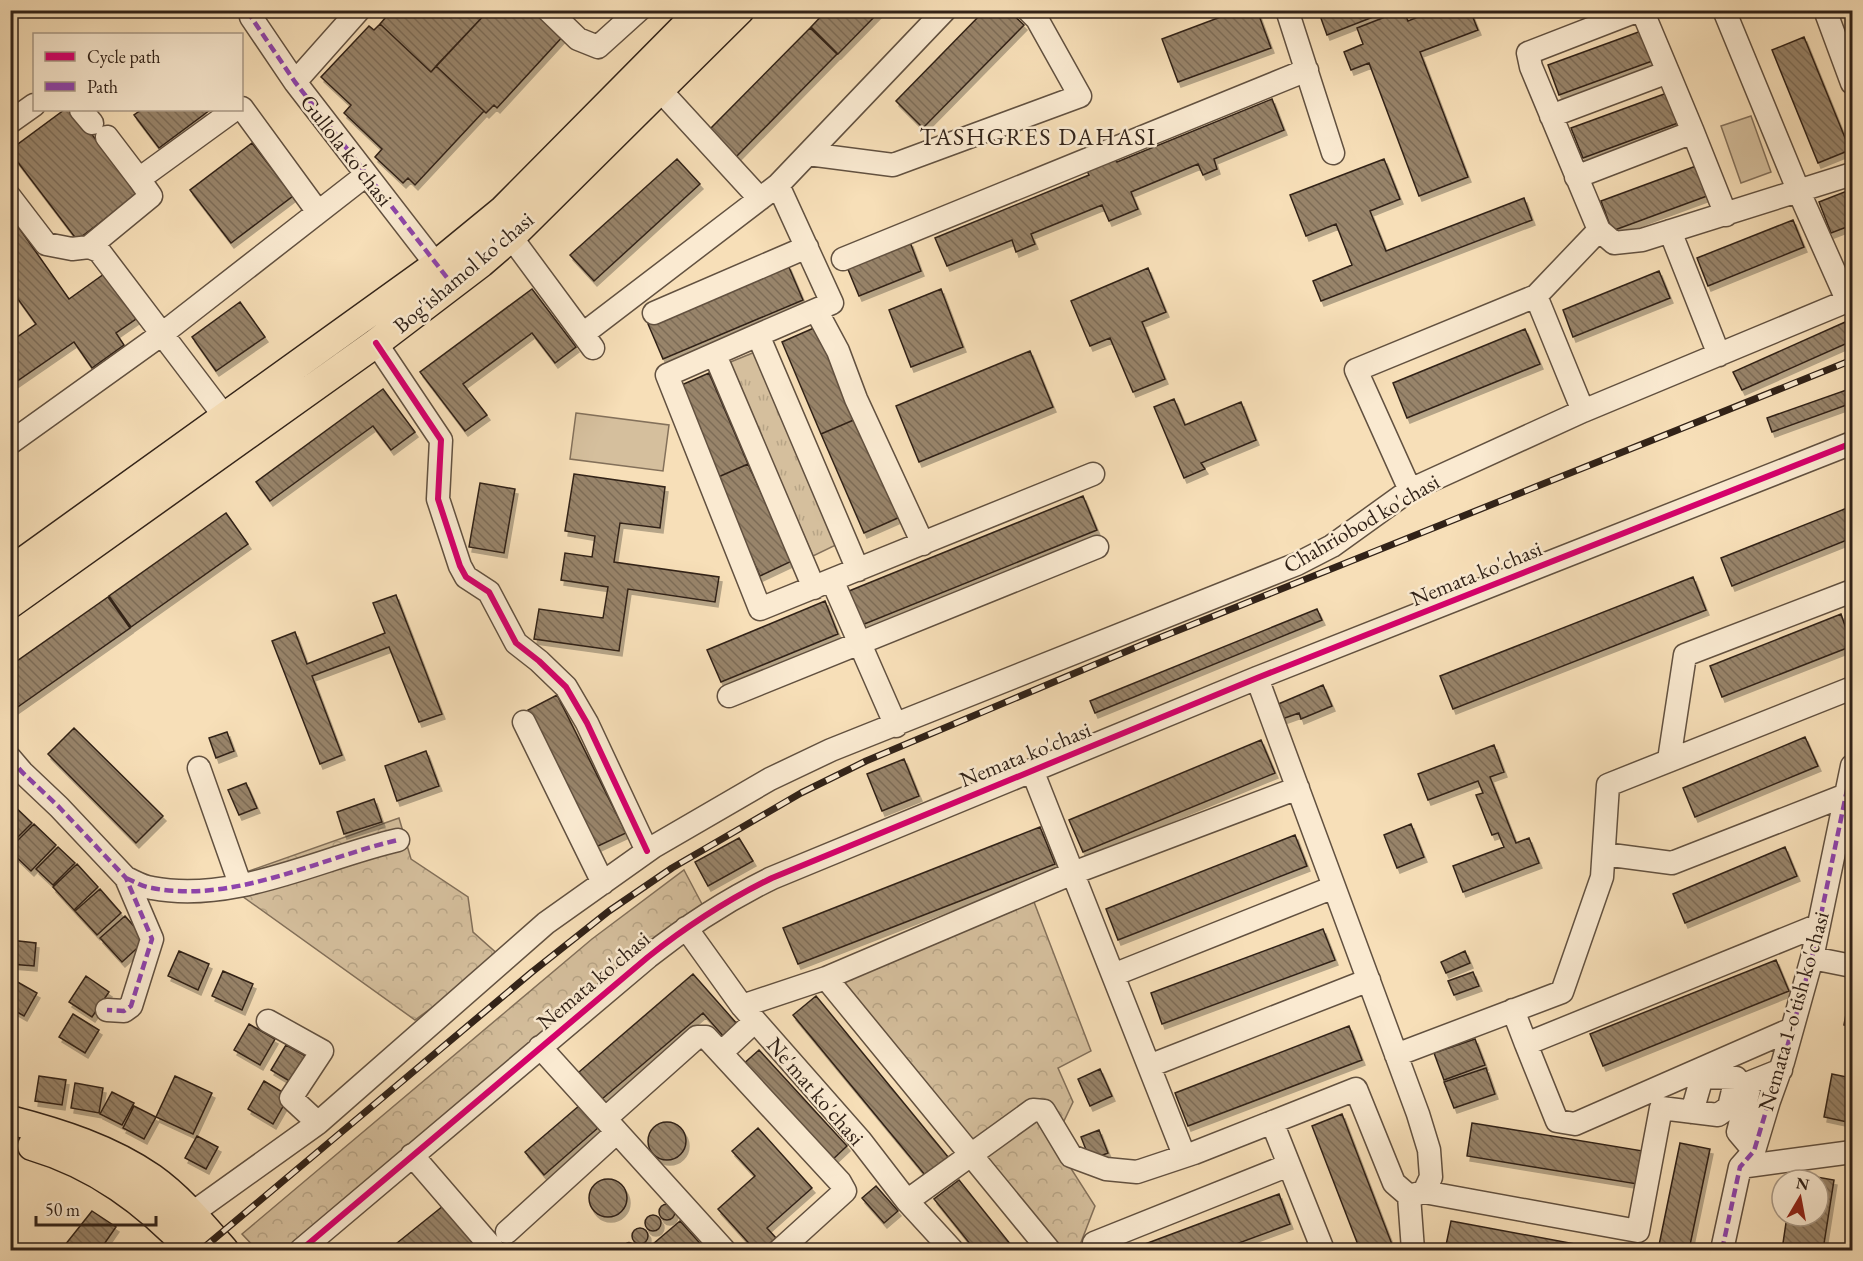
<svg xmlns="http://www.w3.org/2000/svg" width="1863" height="1261" font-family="'EB Garamond',serif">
<defs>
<pattern id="grass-tufts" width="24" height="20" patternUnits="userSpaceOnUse" patternTransform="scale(1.5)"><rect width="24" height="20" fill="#d5bf9d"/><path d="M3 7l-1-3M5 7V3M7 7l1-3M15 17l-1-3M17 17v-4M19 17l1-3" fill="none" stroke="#b7a486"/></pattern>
<pattern id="forest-crowns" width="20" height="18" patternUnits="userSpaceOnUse" patternTransform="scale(1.5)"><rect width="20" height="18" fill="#d5bf9d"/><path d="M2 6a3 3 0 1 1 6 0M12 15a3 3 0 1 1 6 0" fill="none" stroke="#b7a486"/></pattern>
<pattern id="building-back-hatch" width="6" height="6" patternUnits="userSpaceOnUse" patternTransform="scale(1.5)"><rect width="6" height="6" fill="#98846b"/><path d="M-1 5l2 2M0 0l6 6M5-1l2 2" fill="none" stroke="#7d6c57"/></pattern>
<filter id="shadow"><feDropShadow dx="3" dy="5" stdDeviation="0" flood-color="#0004"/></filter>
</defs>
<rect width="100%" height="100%" fill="#f7dfb8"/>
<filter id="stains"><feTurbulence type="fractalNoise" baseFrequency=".00333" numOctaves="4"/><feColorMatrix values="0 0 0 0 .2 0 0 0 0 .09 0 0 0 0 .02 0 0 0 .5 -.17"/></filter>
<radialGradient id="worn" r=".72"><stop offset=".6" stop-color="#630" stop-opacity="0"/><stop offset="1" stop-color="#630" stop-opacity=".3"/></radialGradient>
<path fill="url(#grass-tufts)" stroke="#83705a" stroke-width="1.5" d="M755,352L838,544L813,556L728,363Z"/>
<path fill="url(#forest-crowns)" stroke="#83705a" stroke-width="1.5" d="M399,818L411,859L468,897L473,932L501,957L415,1020L221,881Z
M684,870L703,906L618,969L286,1250H257L242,1234L592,939Z
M1034,902L1091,1051L1058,1068L1073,1102L1054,1142L1095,1206L1078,1250H1056L843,981Z"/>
<path fill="#d5bf9d" stroke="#83705a" stroke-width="1.5" d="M1751,116L1771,172L1741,183L1721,126Z
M576,413L669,425L663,471L570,459Z"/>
<path fill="url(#building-back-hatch)" stroke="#312218" stroke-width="1.5" filter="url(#shadow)" d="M392,10H489L431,72L380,24Z
M489,10H539L565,34L497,108L494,105L486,113L436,66Z
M827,10H881L838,54L811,27Z
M985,10H1008L1024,25L923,128L896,101Z
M1239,10H1257L1271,48L1178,82L1162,39Z
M1318,10H1391L1327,35Z
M1403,10L1408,21L1435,10H1470L1478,30L1420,52L1468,177L1419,196L1369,63L1351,70L1344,52L1363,44L1357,28Z
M380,24L431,72L436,66L484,111L415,185L408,178L403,183L375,157L382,149L344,113L351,105L321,77L369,26L374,30Z
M810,28L837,54L736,157L709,130Z
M1644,30L1655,60L1559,95L1548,65Z
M1804,37L1850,150L1818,163L1772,50Z
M1667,93L1678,123L1583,158L1571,128Z
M1272,99L1284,130L1214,159L1217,169L1203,175L1198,164L1131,192L1138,209L1109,221L1102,205L1031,234L1035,244L1016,252L1012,240L947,266L935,238L1089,175L1086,169L1115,157L1117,162Z
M64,110H73L138,194L77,240L10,152V150Z
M141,110H210L159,148L134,115Z
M252,143L293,196L231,243L190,190Z
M677,159L700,184L594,281L570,255Z
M1384,159L1400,199L1370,211L1386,251L1524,198L1532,220L1321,301L1313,281L1352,265L1336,224L1306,236L1290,195Z
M1696,166L1707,196L1612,231L1601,201Z
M1852,189V225L1831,233L1819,202Z
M10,215L69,299L104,274L136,319L116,333L124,345L92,368L74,342L10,386V342L36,324L10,288Z
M1793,220L1804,247L1708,286L1697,258Z
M910,242L921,271L859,296L847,267Z
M788,265L803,300L663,359L648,324Z
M1148,268L1166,312L1142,322L1165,379L1133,392L1110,338L1090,346L1071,301Z
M1659,271L1670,298L1573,337L1563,310Z
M532,289L576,347L555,363L532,333L463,384L487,415L465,431L420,372Z
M941,289L963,347L911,367L889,310Z
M240,302L265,337L216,371L192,337Z
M1852,319V341L1742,390L1733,372Z
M816,327L856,419L821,434L782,342Z
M1525,329L1540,364L1407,418L1393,383Z
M1030,351L1053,407L919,462L896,406Z
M709,373L748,464L716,478L677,387Z
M1852,388V403L1772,432L1767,418Z
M383,389L415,432L391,450L373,426L270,501L256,482Z
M1174,399L1185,425L1241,402L1256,440L1201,463L1205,469L1184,478L1154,407Z
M856,419L900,517L864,533L821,434Z
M748,464L792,561L760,576L716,478Z
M574,474L665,487L660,528L620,523L614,562L719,577L715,602L628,589L619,651L534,639L539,609L603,618L608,587L561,580L565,553L592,557L595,536L565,531Z
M480,483L515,489L504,553L469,547Z
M1083,496L1097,530L862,625L849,591Z
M1852,506V538L1732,586L1721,558Z
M226,513L248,544L131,627L109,596Z
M1693,577L1706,610L1453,709L1440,676Z
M396,595L442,714L419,722L389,647L312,676L342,755L320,764L272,641L295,632L307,664L385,633L373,603Z
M108,597L130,628L12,711L10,708V666Z
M825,601L838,634L721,682L707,650Z
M1317,609L1322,620L1095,713L1090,701Z
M1841,614L1852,646L1722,697L1710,666Z
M1323,685L1332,706L1301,719L1299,713L1282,719L1276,705Z
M557,695L626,833L596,847L528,710Z
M74,728L163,816L136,843L48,754Z
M227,732L234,751L216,758L209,738Z
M1805,737L1818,766L1695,817L1683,788Z
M1261,740L1275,773L1083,852L1069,820Z
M1494,745L1504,772L1490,777L1516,843L1529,838L1539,863L1463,892L1453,866L1504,847L1498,833L1492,835L1476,795L1483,793L1478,781L1428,800L1418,774Z
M426,751L439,786L397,801L385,766Z
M904,759L919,796L882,811L867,774Z
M246,783L257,808L239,815L228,790Z
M374,799L382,822L344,834L337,812Z
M10,802L32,823L10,845Z
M34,824L56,845L31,871L10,851V848Z
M1411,824L1424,857L1397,868L1384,835Z
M1040,827L1055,864L798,964L783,928Z
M1295,835L1307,866L1118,940L1106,909Z
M739,838L753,861L708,886L695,862Z
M58,847L75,863L53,885L36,869Z
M1785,847L1797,876L1685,923L1673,894Z
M77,864L98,887L74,910L53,887Z
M100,889L121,913L97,935L75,911Z
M125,916L146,940L122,962L100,938Z
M1323,929L1335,960L1162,1024L1151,993Z
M10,940L36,943L34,966L10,964Z
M179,951L209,964L198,990L168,976Z
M1465,951L1470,963L1446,973L1441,962Z
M1776,960L1789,991L1603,1066L1590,1034Z
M223,971L253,984L242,1010L212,996Z
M1473,972L1479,986L1454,995L1448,981Z
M693,974L738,1025L724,1037L703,1013L602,1099L579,1072Z
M86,976L109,992L92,1017L69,1002Z
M14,980L37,993L24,1016L10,1008V985Z
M1852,982V1027L1844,1025Z
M816,996L948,1157L925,1175L793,1015Z
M73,1014L99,1030L85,1053L59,1037Z
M249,1024L275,1039L260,1065L234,1050Z
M1349,1026L1362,1060L1188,1126L1175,1093Z
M1475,1039L1485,1065L1444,1080L1434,1053Z
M286,1045L311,1059L296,1085L271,1070Z
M759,1050L847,1146L830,1162L741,1066Z
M1486,1068L1495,1094L1454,1108L1444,1082Z
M1100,1069L1112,1096L1090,1106L1078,1079Z
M1832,1074L1852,1078V1123L1824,1117Z
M39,1076L66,1080L62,1105L35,1101Z
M175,1076L212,1093L193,1134L156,1117Z
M264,1081L289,1096L273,1124L248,1109Z
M75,1083L103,1088L99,1113L71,1108Z
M112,1092L134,1103L122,1125L100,1114Z
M580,1105L599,1127L544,1175L525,1152Z
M134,1106L156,1117L144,1139L123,1128Z
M1342,1114L1393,1247L1384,1250H1360L1312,1126Z
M648 1141a19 19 0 1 1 38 0a19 19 0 1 1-38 0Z
M1472,1123L1643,1151L1637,1184L1467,1156Z
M758,1128L812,1188L767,1228L776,1238L762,1250H755L718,1209L755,1176L732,1151Z
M1099,1130L1108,1153L1090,1160L1081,1137Z
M197,1136L218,1147L206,1169L185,1158Z
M1680,1143L1710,1149L1689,1250H1658Z
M1794,1173L1834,1180L1823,1250H1782L1787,1216H1818V1180H1793Z
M589 1198a19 19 0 1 1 38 0a19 19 0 1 1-38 0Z
M959,1180L1015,1250H975L934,1199Z
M876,1186L898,1211L884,1223L862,1198Z
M1279,1194L1290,1224L1220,1250H1129Z
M659 1212a8 8 0 1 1 16 0a8 8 0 1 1-16 0Z
M443,1206L479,1250H403L397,1243Z
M92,1211L116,1227L100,1250H61Z
M645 1223a8 8 0 1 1 16 0a8 8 0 1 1-16 0Z
M680,1221L706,1250H646Z
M1451,1221L1607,1250H1445Z
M632 1236a8 8 0 1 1 16 0a8 8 0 1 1-16 0Z
M624.5 1247a4.5 4.5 0 1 1 9 0a4.5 4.5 0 1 1-9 0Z"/>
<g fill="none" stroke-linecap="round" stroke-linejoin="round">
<defs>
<path id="minor" d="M250,10L251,17L295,82L445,276
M548,10L578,39L598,47L639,10
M1287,10L1333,153
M1639,10L1528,53L1531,67L1599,230L1614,243L1642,240L1852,174
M1642,10L1668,72
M1724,10L1799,192L1848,302
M1825,10L1852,83
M295,82L359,10
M660,90L760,199
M242,108L318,212
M81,110L92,123
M1551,116L1668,72L1693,132
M10,122L34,105
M107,137L139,179L234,110
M808,154L893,165L1080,96L1037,19L1028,10
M1576,177L1693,132L1726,215
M778,185L945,10
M10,197L46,244L72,249L89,247L99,251L162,334L366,175
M1670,231L1719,355
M511,237L593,348
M89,247L151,196L139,179
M843,259L1307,70
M1536,296L1583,411
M816,310L838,351L856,399L923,544
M654,313L807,247
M583,334L778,185L832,303L758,335
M376,343L441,440L438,499L460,566L466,577L489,592L516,643L539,661L566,687L587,723L647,851
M715,355L814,588
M10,443L162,334L225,417
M1410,490L1356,370L1536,296L1599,230
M858,570L758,335L667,375L760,609C871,564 982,519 1093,474
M832,580L896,726
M729,696L1097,547
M524,722L603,883
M10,758L22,772L59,807L126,878L152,939L131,1006L124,1011L107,1010
M1669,760L1685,655L1852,591
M199,768L240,884
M1032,770L1184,1155L1194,1153
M1604,854L1672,863L1846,795
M126,878C135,882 143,887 152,888C234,904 320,858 398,840
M686,928L742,1006L860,1140L907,1201L952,1250
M1812,958L1852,966
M1113,975L1334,887
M826,978L1049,1250
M742,1006L826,978L1073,873L1298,788
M1513,1010L1526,1044L1819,925
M1526,1044L1557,1121L1575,1124L1792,1029
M540,1047L724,1250
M721,1053L755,1021
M1396,1055L1562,992L1602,877L1608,785L1852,688
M1149,1066L1369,980
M605,1119L697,1037H706L840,1182L845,1191L780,1250
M1272,1122L1323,1250
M318,1123L546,923L653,847L770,779L831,750L1297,564L1332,546L1410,490L1583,411L1852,299
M1754,1151L1738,1132L1751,1082L1781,1070
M412,1155L494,1250
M1740,1167L1852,1152
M1424,1192L1638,1231L1661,1108L1718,1115L1729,1107L1736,1078L1702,1077L1692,1112
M1409,1196L1413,1250
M907,1201L1033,1110L1044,1111L1071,1156L1106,1169L1137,1172L1194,1153L1356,1089L1394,1183L1409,1196L1424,1192L1431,1177L1429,1150L1418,1114L1257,678
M191,1214L318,1123L291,1098L322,1051L268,1021
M507,1232L617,1132
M1094,1243L1289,1165
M301,1250L648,957C687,926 727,900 772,878L1257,678L1852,443
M1722,1250L1740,1167L1754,1151L1769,1101L1783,1062L1812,958L1852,766"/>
<path id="major" d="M10,571L436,265L503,210L701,10
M10,604L376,343L481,263L511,237L740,10
M10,1120C60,1133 110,1149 152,1178C180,1198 202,1225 224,1250
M32,1146C96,1165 146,1202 191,1250"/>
</defs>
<use href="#minor" stroke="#625140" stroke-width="25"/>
<use href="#major" stroke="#312218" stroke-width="31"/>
<use href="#minor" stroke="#faead1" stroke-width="22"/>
<use href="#major" stroke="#f7dfb8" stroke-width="28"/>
<defs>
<path id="rail" d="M201,1250L532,972L609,911L672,868L801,793L866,761L1144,644L1852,360"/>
</defs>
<use href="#rail" stroke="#312218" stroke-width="7"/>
<use href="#rail" stroke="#faead1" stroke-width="4.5" stroke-dasharray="14" stroke-linecap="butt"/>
<path stroke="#8e44ad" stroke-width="4.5" stroke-dasharray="9 4.5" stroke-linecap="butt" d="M250,10L251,17L295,82L452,284
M10,758L22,772L59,807L126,878L152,939L131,1006L124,1011L107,1010
M126,878C135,882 143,887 152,888C234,904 320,858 398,840
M1722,1250L1740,1167L1754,1151L1769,1101L1783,1062L1812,958L1852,766"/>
<defs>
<path id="cycleway" d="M376,343L441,440L438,499L460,566L466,577L489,592L516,643L539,661L566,687L587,723L647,851
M301,1250L648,957C687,926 727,900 772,878L1257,678L1852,443"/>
</defs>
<use href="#cycleway" stroke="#faead1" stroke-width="10"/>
<use href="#cycleway" stroke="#d6006c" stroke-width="6"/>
</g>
<g text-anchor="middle" stroke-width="5" stroke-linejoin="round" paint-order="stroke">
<g font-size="22" fill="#312218" stroke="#faead1">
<text transform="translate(347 150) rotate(52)" y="8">Gullola ko'chasi</text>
<text transform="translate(463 272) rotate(-40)" y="8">Bog'ishamol ko'chasi</text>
<text transform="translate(1361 523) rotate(-30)" y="8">Chahriobod ko'chasi</text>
<text transform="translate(1476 573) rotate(-22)" y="8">Nemata ko'chasi</text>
<text transform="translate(1025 754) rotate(-22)" y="8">Nemata ko'chasi</text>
<text transform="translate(593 980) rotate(-40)" y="8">Nemata ko'chasi</text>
<text transform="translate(1793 1011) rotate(-74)" y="8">Nemata 1-o'tish ko'chasi</text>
<text transform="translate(816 1091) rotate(49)" y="8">Ne'mat ko'chasi</text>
</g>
<g font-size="24" letter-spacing="1.5" fill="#312218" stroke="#faead1">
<text x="1038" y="145">TASHGRES DAHASI</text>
</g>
</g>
<rect width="1863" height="1261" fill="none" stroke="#f7dfb8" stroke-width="36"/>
<rect x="12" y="12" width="1839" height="1237" fill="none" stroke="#312218" stroke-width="3"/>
<rect x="18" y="18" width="1827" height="1225" fill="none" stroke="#312218" stroke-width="1.5"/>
<rect x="33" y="33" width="210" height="78" fill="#faead1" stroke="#aa9a87" stroke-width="1.5"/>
<rect x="45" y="52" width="30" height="9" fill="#d6006c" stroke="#aa9a87" stroke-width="1.5"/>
<text x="87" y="63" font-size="18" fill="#312218">Cycle path</text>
<rect x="45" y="82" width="30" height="9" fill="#8e44ad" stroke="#aa9a87" stroke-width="1.5"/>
<text x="87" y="93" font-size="18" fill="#312218">Path</text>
<g transform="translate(1800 1198) rotate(10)"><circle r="28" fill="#faead1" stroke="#aa9a87" stroke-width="1.5"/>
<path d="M0-4.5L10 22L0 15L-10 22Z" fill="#8f2418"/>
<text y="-9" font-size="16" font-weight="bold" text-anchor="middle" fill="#312218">N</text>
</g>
<path d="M36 1216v9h120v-9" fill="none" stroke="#312218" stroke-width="3"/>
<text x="45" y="1216" font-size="18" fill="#312218" stroke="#faead1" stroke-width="4.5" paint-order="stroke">50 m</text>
<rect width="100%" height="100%" filter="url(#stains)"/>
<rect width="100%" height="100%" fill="url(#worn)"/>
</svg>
